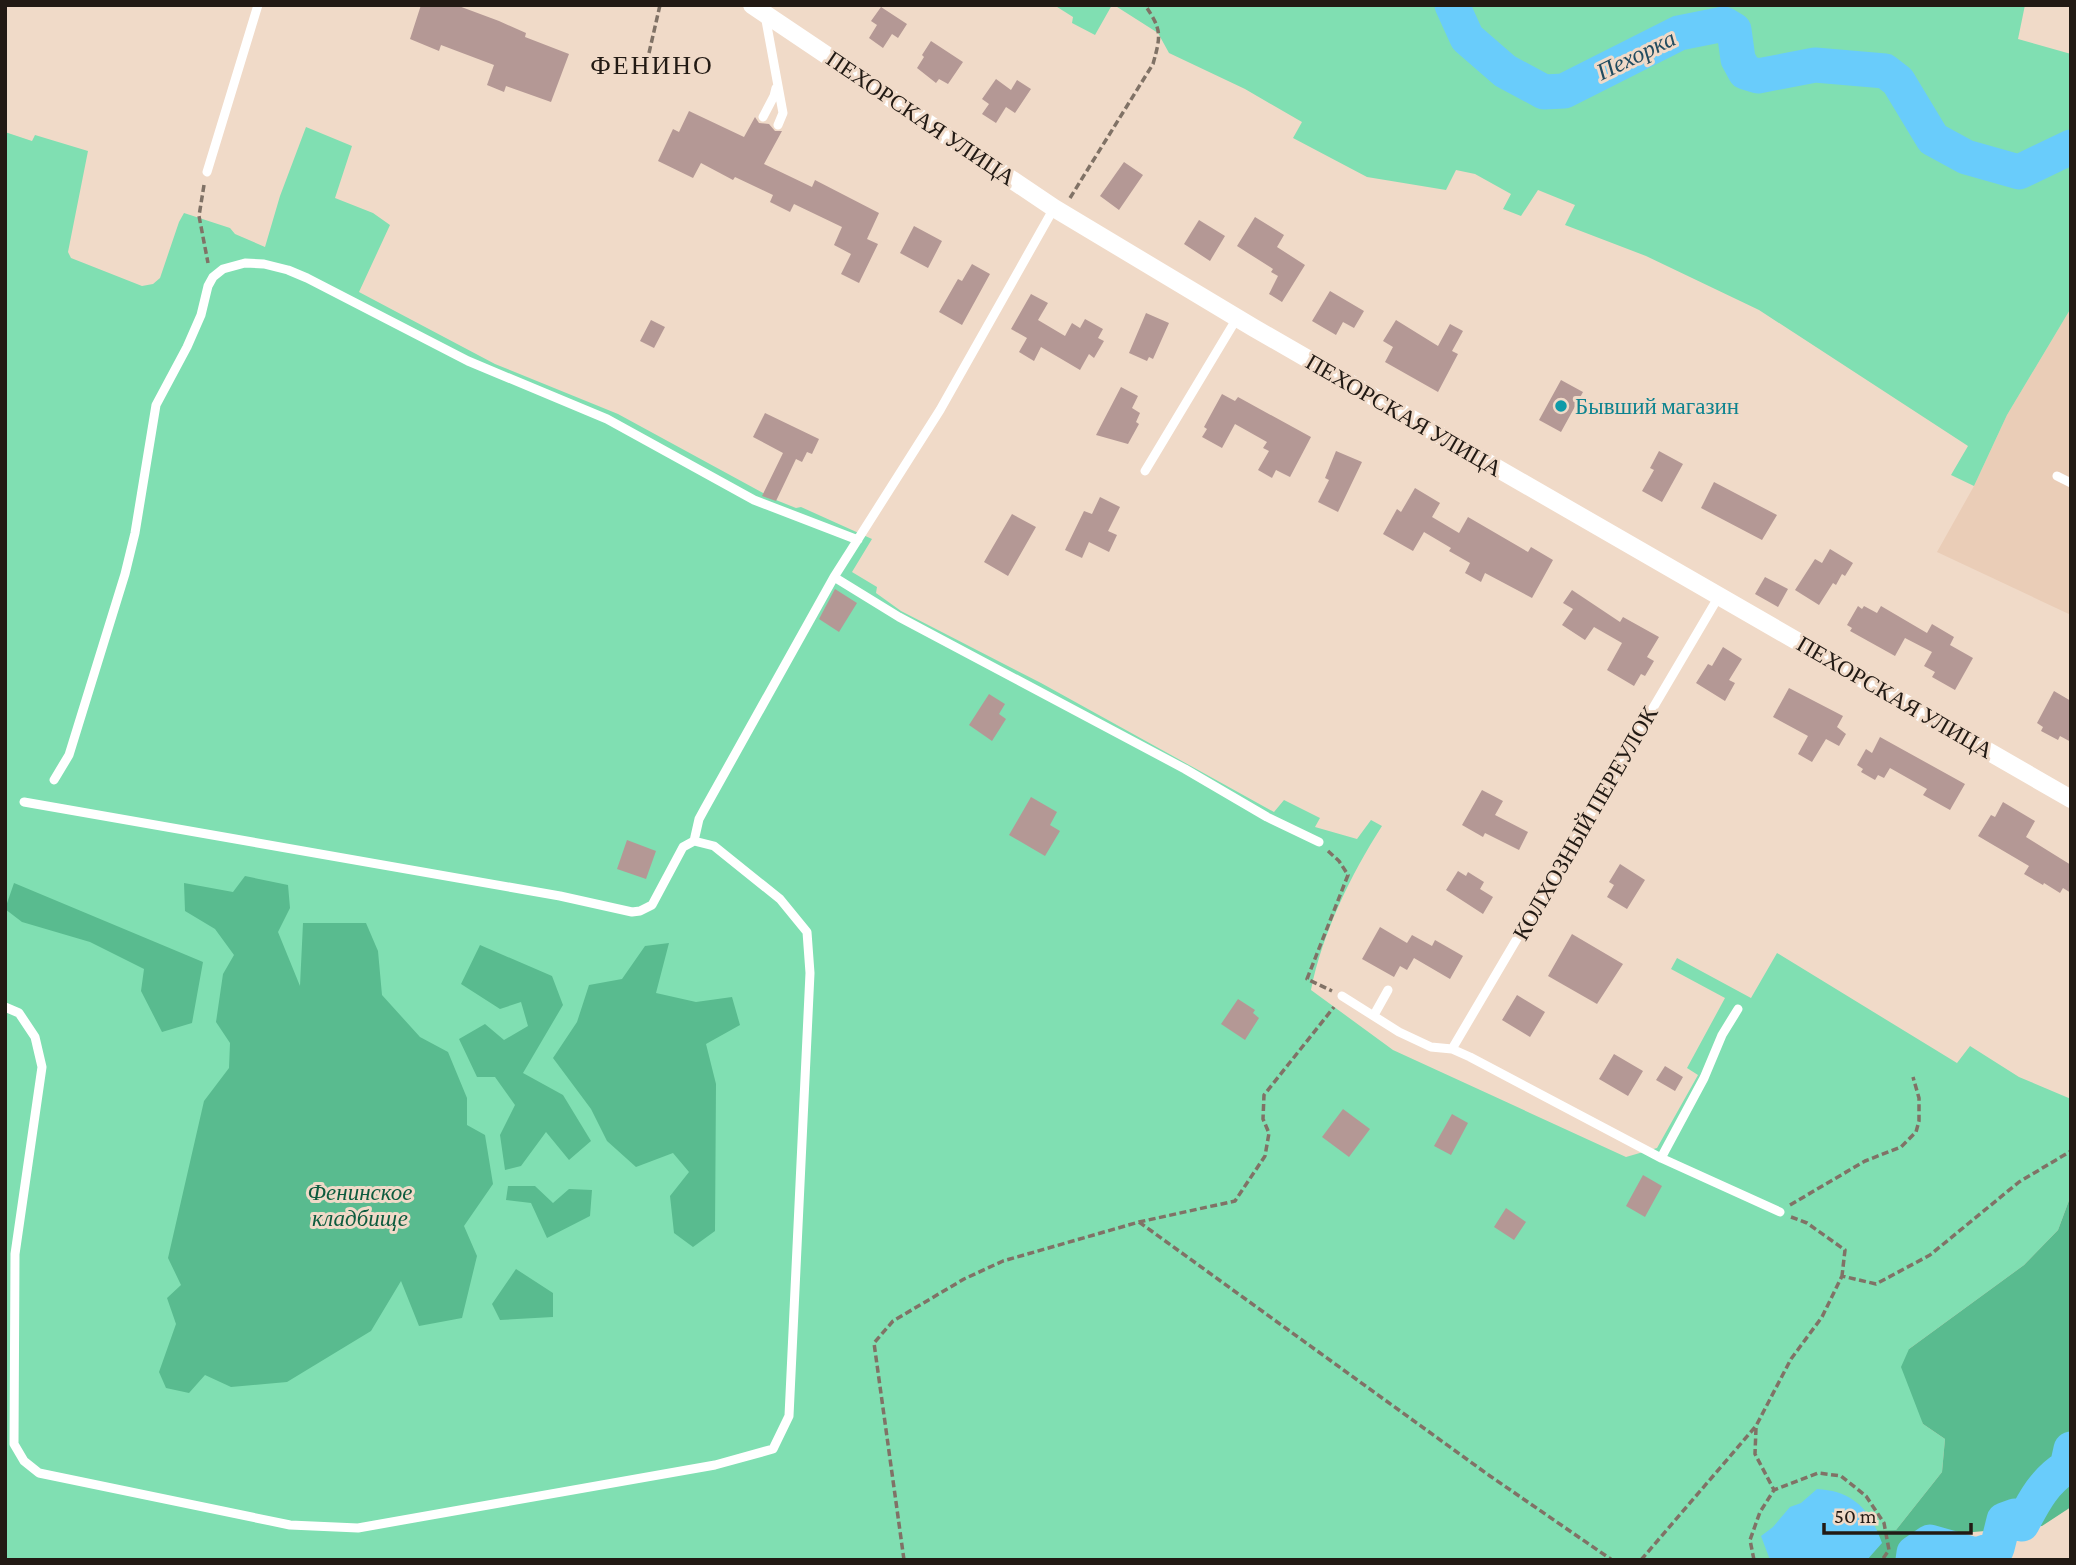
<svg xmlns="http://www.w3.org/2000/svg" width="2076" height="1565" font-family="'Crimson Pro',serif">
<rect width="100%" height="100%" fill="#f0dac8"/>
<path fill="#eacdb7" d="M2071,308V615L1937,552L1974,486L2007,415Z"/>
<path fill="#80dfb2" d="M1054,5H1112L1095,35L1072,23L1073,17Z
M1114,5H2025L2018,39L2071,54V308L2007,415L1974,486L1951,475L1968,446L1759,310L1646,256L1565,225L1575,205L1538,190L1521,216L1503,209L1511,194L1475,174L1456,170L1446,190L1367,177L1293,138L1302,122L1245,89L1169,53L1158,33Z
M306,127L352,146L335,198L373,213L390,225L359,292L495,364L618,414L776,500L796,508L801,507L872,539L852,572L877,587L876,593L901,611L1041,683L1274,812L1284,800L1320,818L1315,827L1357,839L1371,820L1382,826C1351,874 1322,934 1311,990L1393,1050L1626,1157L1657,1148L1698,1075L1687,1068L1725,998L1671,969L1677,958L1751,998L1777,953L1957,1063L1970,1046L2019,1077L2071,1099V1195L2058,1230L2024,1265L1909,1349L1923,1424L1945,1439L1942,1472L1896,1530L1839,1531L1787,1560H5V132L32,141L35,135L88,151L68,252L71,258L142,286L153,284L160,278L179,222L184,213L230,228L235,234L265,247L280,196Z"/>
<path fill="#59bb8f" d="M245,876L288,885L290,908L278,932L300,986L303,923H366L378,951L382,995L420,1037L448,1052L467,1098V1125L485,1135L493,1184L464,1226L477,1256L462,1318L419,1326L401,1281L371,1331L287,1382L231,1387L205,1375L189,1393L166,1388L159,1372L176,1324L167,1298L181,1285L168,1258L204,1101L229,1068L230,1043L216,1022L223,974L234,955L215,929L185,911L184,883L233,892Z
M14,883L203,962L192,1023L162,1032L141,991L144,969L90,942L22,922L5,909Z
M669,943L656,993L696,1002L732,997L740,1025L706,1044L716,1084L715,1231L693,1247L674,1233L670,1196L689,1172L673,1153L636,1167L607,1141L591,1109L553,1058L577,1022L589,985L622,979L645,946Z
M480,945L552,976L563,1005L523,1073L563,1095L591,1141L569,1160L546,1132L521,1166L505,1170L500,1135L515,1105L495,1077H477L459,1039L485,1024L504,1040L528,1026L521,1002L500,1009L461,984Z
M508,1186H535L553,1203L569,1189L592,1190L590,1216L547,1238L531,1203L506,1200Z
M2071,1195V1507L2042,1526L1939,1535L1914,1560H1787L1839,1531L1896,1530L1942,1472L1945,1439L1923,1424L1901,1367L1909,1349L2024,1265L2058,1230Z
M516,1269L553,1293V1317L500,1320L492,1304Z"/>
<path fill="#69ccfb" d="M1817,1489C1854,1491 1870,1510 1882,1543L1867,1560H1770L1761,1536L1773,1527L1790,1507L1801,1503Z"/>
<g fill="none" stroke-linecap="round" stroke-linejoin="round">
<path stroke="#69ccfb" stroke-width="35" d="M1452,5L1467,38L1505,71L1544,92L1564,91L1679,33L1724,24L1734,30L1738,59L1745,72L1758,76L1815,65L1885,71L1898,81L1933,139L1966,157L2019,172L2071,147
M1913,1560L1914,1553L1930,1542L1976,1555L1997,1548L2004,1520L2015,1516L2022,1524C2034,1501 2045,1480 2067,1467L2071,1449"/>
</g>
<path fill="#b49895" d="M421,5H456L499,21L526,33L525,37L569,54L551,102L506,86L504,92L487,85L494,65L441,45L439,51L410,39Z
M881,7L907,24L898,38L892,34L883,48L869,38L877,25L871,21Z
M931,41L963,62L948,84L939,79L936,83L917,68L924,57L922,55Z
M996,79L1011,90L1017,80L1031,89L1015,113L1006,107L996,123L982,114L989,104L982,99Z
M689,111L744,137L755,117L759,123L769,124L775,131H782L764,164L812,187L815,180L879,213L867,239L878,244L859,283L841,274L851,254L834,245L842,227L794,204L790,212L770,202L773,195L735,177L733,180L701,163L693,178L658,161L673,129L679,132Z
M1124,162L1143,175L1119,210L1100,196Z
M1255,217L1284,235L1277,247L1305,265L1282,302L1269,294L1278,276L1271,272L1273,269L1237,246Z
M1199,220L1225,236L1210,261L1184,244Z
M914,226L942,241L928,268L900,253Z
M972,264L990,274L962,325L939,312L958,279L962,281Z
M1330,291L1364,311L1354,328L1343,322L1336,335L1312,321Z
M1031,294L1048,303L1038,320L1065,336L1072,323L1080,328L1085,319L1103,329L1098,338L1104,341L1094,358L1089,354L1080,370L1041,347L1034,361L1019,352L1027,338L1011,329Z
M1146,313L1169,323L1153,359L1149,357L1147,361L1129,353Z
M651,320L665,327L654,348L640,341Z
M1396,320L1438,346L1450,324L1463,331L1452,351L1458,354L1438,392L1385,362L1393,347L1383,341Z
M1561,380L1583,392L1561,432L1539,420Z
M1121,387L1138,396L1132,408L1140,413L1136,422L1139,424L1128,444L1096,435Z
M1222,394L1235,401L1238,397L1311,437L1290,477L1276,470L1272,478L1258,470L1269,451L1263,448L1267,442L1235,424L1222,448L1202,437L1207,429L1204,427Z
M765,413L819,439L812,454L807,452L802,462L796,459L776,501L762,496L783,453L753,437Z
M1336,451L1362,462L1338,512L1318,502L1329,480L1325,478Z
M1659,451L1683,464L1662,502L1642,491L1654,470L1650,468Z
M1714,482L1777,515L1762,540L1701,508Z
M1415,488L1440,503L1432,517L1459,533L1468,517L1528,552L1531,547L1553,560L1532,598L1485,573L1481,582L1465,573L1470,563L1449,551L1451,548L1424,532L1413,551L1383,534L1397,509L1401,512Z
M1100,497L1120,507L1108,531L1117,535L1109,552L1089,542L1082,558L1065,550L1084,511L1092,514Z
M1012,514L1036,527L1008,576L984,562Z
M1830,549L1853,563L1845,576L1842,574L1836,585L1833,583L1819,605L1795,590L1815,559L1822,563Z
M1765,577L1788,589L1778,607L1755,594Z
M835,589L857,603L839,632L819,619Z
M1572,590L1620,622L1623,617L1659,637L1647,657L1654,661L1645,676L1641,674L1634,686L1607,670L1622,643L1594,627L1585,640L1562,625L1573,609L1563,603Z
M1858,606L1862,609L1864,606L1877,613L1881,606L1927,633L1932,624L1954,637L1950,645L1973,658L1955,690L1932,677L1935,672L1924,666L1932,652L1905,638L1895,656L1850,631L1852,628L1847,625Z
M1723,647L1742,659L1729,680L1735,683L1725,701L1696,683L1708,664L1712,666Z
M1789,688L1843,716L1837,727L1846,734L1839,746L1826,739L1812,762L1798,754L1808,736L1773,717Z
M2054,691L2071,701V742L2060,736L2058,740L2041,731L2043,727L2037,723Z
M989,694L1005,704L999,714L1006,719L992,741L969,725Z
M1880,737L1965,784L1950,810L1923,795L1927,789L1890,768L1884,778L1878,775L1875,780L1861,772L1863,769L1857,765L1866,749L1872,753Z
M1482,790L1503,801L1495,815L1528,832L1519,850L1485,833L1483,837L1462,825Z
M1031,797L1057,812L1050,825L1060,831L1045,856L1009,835Z
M2003,802L2035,821L2026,837L2071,865V893L2063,888L2060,893L2044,883L2043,885L2024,874L2029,866L1978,836L1991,815L1995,817Z
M627,840L656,851L646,879L617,869Z
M1620,864L1645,880L1627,909L1607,897L1614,885L1609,882Z
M1458,871L1466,876L1468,872L1484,882L1480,889L1493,897L1483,914L1446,890Z
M1380,927L1407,943L1412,935L1432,946L1435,940L1463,956L1450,979L1414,958L1407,970L1400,966L1394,977L1362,959Z
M1572,934L1623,964L1597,1004L1548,976Z
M1517,995L1545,1012L1530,1037L1502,1020Z
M1238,999L1255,1010L1253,1013L1259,1018L1245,1040L1221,1024Z
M1614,1054L1643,1071L1628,1096L1599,1079Z
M1665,1066L1683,1077L1675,1091L1656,1080Z
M1343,1109L1370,1129L1349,1157L1322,1137Z
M1452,1114L1468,1123L1451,1155L1434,1146Z
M1643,1175L1662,1186L1645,1217L1626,1206Z
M1506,1208L1526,1222L1514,1240L1494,1227Z"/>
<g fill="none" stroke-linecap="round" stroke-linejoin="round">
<path stroke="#807266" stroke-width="3.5" stroke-dasharray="7 3.5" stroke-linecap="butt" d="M649,53L660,5
M204,185L199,216L208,263
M1070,198L1153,64C1161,35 1162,30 1145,5
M1328,851L1339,861L1348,875L1307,979L1332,991
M1790,1205L1865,1161L1901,1147L1916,1132L1919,1121V1098L1913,1077
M1791,1217L1807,1223L1845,1250L1842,1276
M1139,1222L1490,1476L1612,1560
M1756,1428L1755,1454L1774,1490
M904,1560L874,1343L893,1321L964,1279L1003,1261L1139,1222L1235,1201L1265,1156L1269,1133L1263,1119L1264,1095L1334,1007
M1641,1560L1756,1426L1791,1359L1822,1317L1842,1276L1876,1284L1930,1255L2019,1182L2071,1151
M1754,1560L1750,1540L1760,1512L1774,1490L1818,1473L1841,1476L1866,1496L1884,1523L1889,1550L1882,1560"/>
<path stroke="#fff" stroke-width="9" d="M765,15L783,113L778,125
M763,117L774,96L776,88
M207,172L258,5
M1145,471L1237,318
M2057,476L2071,483
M834,577L899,617L1185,769L1267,817L1319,842
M54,780L69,755L125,574L135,533L156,405L187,347L201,315L208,286L213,277L223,269L245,263L264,264L288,270L307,278L468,361L607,419L754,500L858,540
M694,841L699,819L705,808L834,577L940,410L1054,208
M1342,996L1399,1032L1431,1047L1452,1049L1470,1057L1661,1158L1780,1212
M5,1007L19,1013L35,1037L42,1067L15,1254L14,1444L24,1461L39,1473L290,1525L358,1528L715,1465L773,1449L789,1416L810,973L807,932L780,899L714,846L694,841L683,847L652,905L640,911L632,912L560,896L24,802
M1374,1015L1388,990
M1452,1049L1719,596
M1661,1158L1704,1078L1722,1035L1738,1009"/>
<path stroke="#fff" stroke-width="18" d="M752,5L1054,208L1254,328L2071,799"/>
</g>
<circle fill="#0f9aa8" stroke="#f0dac8" stroke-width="2.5" cx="1561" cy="406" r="7"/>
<g text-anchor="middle" stroke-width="6" stroke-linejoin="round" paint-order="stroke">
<g font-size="23" fill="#221a14" stroke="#f0dac8">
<text transform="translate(921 118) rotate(34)" y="8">ПЕХОРСКАЯ УЛИЦА</text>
<text transform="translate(1404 415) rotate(30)" y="8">ПЕХОРСКАЯ УЛИЦА</text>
<text transform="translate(1895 697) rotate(30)" y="8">ПЕХОРСКАЯ УЛИЦА</text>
<text transform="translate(1585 823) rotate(-60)" y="8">КОЛХОЗНЫЙ ПЕРЕУЛОК</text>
</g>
<g font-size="23" fill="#0d838f" stroke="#f0dac8" text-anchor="start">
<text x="1575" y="414">Бывший магазин</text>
</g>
<g font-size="23" font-style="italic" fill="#0d5b3e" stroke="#f0dac8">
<text x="360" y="1200">Фенинское<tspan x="360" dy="26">кладбище</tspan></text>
</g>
<g font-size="24" font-style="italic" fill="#214c60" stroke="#f0dac8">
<text transform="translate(1636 55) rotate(-26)" y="8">Пехорка</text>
</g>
<g font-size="26" letter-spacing="2" fill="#221a14" stroke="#f0dac8">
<text x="652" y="74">ФЕНИНО</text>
</g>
</g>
<rect width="2076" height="1565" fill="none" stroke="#221a14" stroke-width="14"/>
<path d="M1824 1523v10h147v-10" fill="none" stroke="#221a14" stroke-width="3.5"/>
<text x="1834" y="1523" font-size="21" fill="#221a14" stroke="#f0dac8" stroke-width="5" paint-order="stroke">50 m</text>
</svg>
